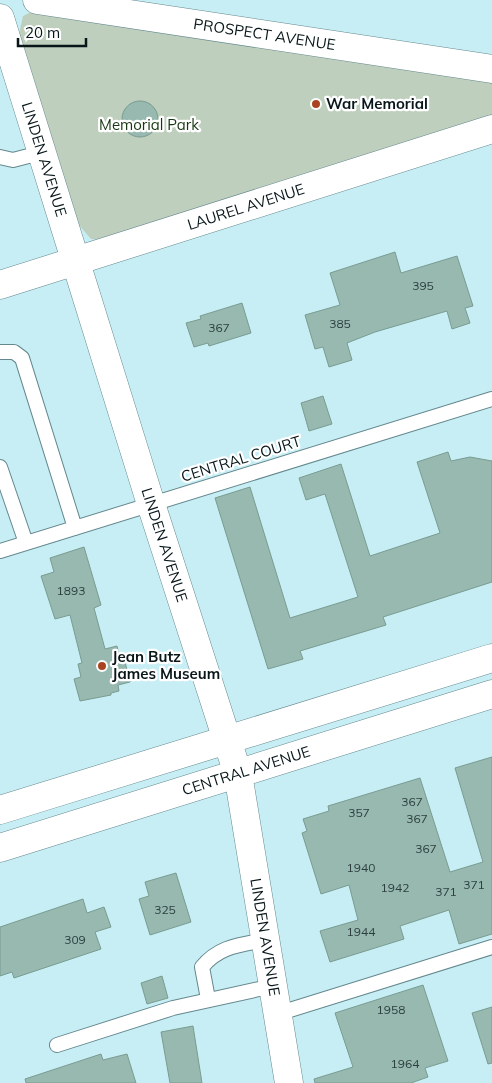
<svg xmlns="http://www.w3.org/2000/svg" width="492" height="1083" font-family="Mulish,sans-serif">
<rect width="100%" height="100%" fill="#c7eef4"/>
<path fill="#bfcfbd" d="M33,11L492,79V118L102,240L91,239L78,224L19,34L23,16Z"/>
<path fill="#97b9af" stroke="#799c92" d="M122 119a18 18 0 1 1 36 0a18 18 0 1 1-36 0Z
M395,252L401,273L457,256L473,306L465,308L470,323L452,329L447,311L375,332L347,343L352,360L329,367L323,347L315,349L305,315L340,305L330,273Z
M242,303L251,333L209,346L208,343L194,347L186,323L201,319L200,316Z
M323,396L332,424L309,431L301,403Z
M448,452L451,461L470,457L492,461V582L383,617L386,625L300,651L303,659L268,669L215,498L250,487L290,618L358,597L325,494L306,500L299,478L341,464L370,556L440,533L417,462Z
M84,547L101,605L94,608L105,649L117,646L120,659L124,658L130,682L118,685L119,691L111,693V695L80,701L74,679L81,677L78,664L82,663L70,615L55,619L41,576L54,572L50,558Z
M492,757V934L459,944L449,910L400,926L404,939L330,962L320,931L358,920L349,885L321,894L302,833L307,831L303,819L329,811L328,806L420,778L450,872L483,862L455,768Z
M176,873L191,922L150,935L139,899L149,896L145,882Z
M83,899L87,913L104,907L111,927L95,932L101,949L14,978L12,972L0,976V927Z
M162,976L168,998L147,1004L141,983Z
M423,985L448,1061L425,1068L428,1077L411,1083H315L314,1079L353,1067L335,1013Z
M492,1007V1063L488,1064L472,1013Z
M193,1026L202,1083H170L161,1032Z
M101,1054L103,1060L127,1054L136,1083H26L25,1079Z"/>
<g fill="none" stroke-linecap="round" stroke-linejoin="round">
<defs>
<path id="lane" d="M0,157L13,160L40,153
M0,352H14L22,358L75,528
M0,467L26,543
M0,551L492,399
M208,999L202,967C219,946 240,945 265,940
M277,1014L492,947
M57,1045L173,1008L273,986"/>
<g id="street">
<path id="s1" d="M37,0L492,69"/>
<path id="s2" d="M0,18L151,504L238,774L289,1083"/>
<path id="s3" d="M0,285L492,129"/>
<path d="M0,810L492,658"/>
<path id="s4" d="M0,848L492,694"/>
</g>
</defs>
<use href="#lane" stroke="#64888e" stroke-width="16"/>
<use href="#street" stroke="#64888e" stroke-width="29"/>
<use href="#lane" stroke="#fff" stroke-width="14"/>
<use href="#street" stroke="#fff" stroke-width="28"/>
</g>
<g fill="#aa431f" stroke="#fff" stroke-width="2">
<circle cx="316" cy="104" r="5"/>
<circle cx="102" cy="666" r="5"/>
</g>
<g text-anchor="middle" stroke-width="4.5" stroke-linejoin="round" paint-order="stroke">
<g font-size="12" fill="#2c3f3e">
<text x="423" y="290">395</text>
<text x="340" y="328">385</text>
<text x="219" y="332">367</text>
<text x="71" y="595">1893</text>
<text x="412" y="806">367</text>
<text x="359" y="817">357</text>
<text x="417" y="823">367</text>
<text x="426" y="853">367</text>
<text x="361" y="872">1940</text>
<text x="474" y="889">371</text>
<text x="395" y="892">1942</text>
<text x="446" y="896">371</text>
<text x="165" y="914">325</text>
<text x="361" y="936">1944</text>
<text x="75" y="944">309</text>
<text x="391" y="1014">1958</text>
<text x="405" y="1068">1964</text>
</g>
<g font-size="15" fill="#081619" stroke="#fff">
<text dy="5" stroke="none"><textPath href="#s1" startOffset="230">PROSPECT AVENUE</textPath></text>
<text dy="5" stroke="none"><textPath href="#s2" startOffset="148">LINDEN AVENUE</textPath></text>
<text dy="5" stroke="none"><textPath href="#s3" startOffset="258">LAUREL AVENUE</textPath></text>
<text transform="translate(241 459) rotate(-17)" y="5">CENTRAL COURT</text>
<text dy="5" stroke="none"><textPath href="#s2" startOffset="552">LINDEN AVENUE</textPath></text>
<text dy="5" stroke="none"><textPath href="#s4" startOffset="258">CENTRAL AVENUE</textPath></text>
<text dy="5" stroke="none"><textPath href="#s2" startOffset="958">LINDEN AVENUE</textPath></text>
</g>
<g font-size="15" font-weight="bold" fill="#081619" stroke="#fff" text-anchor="start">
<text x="326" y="109">War Memorial</text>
<text x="112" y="662">Jean Butz<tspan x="112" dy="17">James Museum</tspan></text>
</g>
<g font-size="15" fill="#173613" stroke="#fff">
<text x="149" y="130">Memorial Park</text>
</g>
</g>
<path d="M18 38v8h68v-8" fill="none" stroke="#081619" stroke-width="2.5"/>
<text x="25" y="38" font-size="15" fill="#081619" stroke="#ffffff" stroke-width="4" paint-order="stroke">20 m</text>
</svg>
